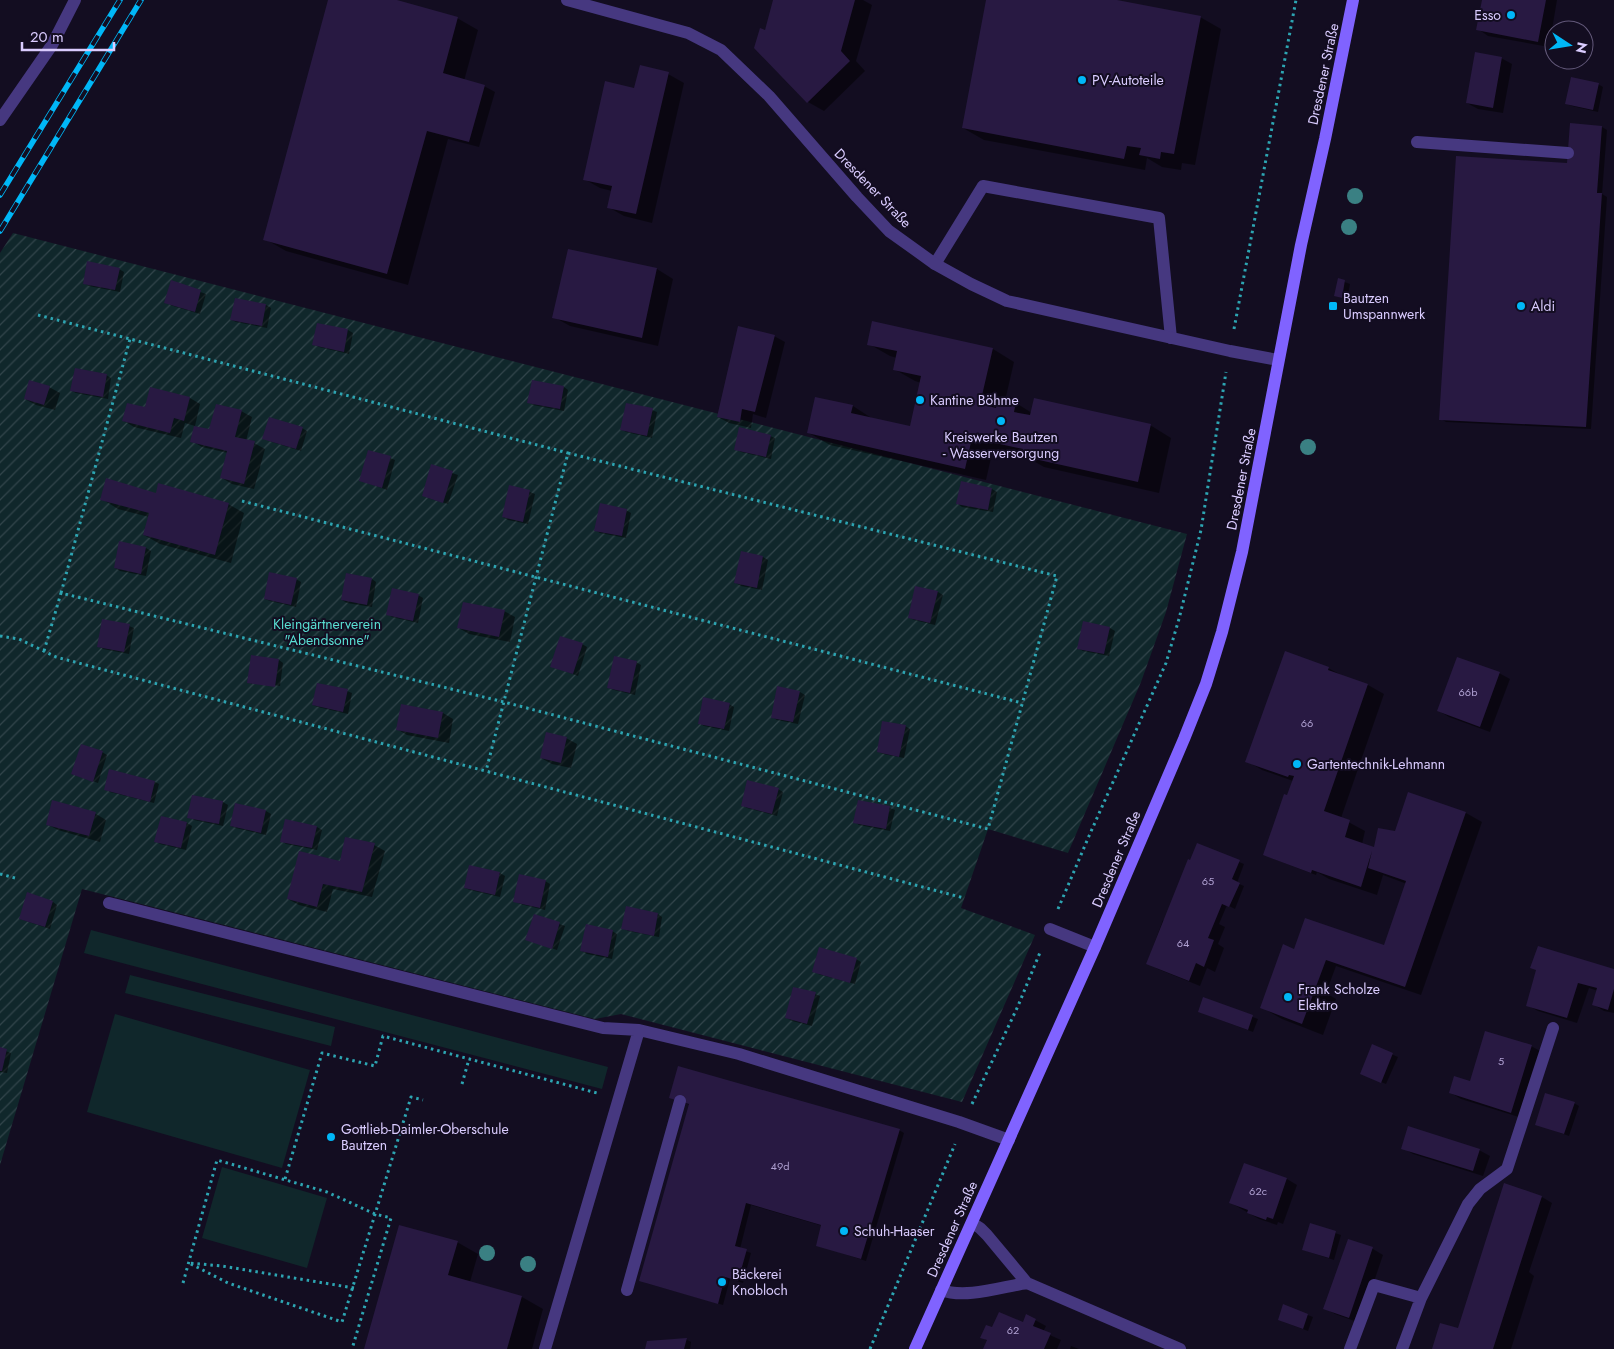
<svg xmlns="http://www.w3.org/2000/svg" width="1614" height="1349" font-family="Jost,sans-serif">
<defs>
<pattern id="garden-furrows" width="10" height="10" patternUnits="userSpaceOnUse" patternTransform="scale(1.25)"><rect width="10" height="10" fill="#10272b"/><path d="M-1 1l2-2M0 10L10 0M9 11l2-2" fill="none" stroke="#32454b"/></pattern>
</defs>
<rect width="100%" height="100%" fill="#130d21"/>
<path fill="#10272b" d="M91,930L608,1067L602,1089L84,953Z
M130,975L335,1027L331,1046L125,993Z
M115,1014L310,1070L282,1168L87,1112Z
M222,1167L327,1198L307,1268L202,1238Z"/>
<path fill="url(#garden-furrows)" d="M13,233L1187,534L1166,612L1141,682L1068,853L988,829L961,908L1035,935L962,1102L621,1014L595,1019L82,889L0,1165V253Z"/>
<path fill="#0007" d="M330,0H392L457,18L478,30L464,81L484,86L495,92L479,147L448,139L408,285L286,251L265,239Z
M775,0H863L872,5L856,61L865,71L824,111L808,102L765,31Z
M988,0H1111L1200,17L1221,29L1195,165L1182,163L1181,170L1162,167L1147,158L1145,170L984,140L963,128Z
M1483,0H1557L1549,47L1488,36L1478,29Z
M1501,58L1512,64L1503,113L1478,109L1467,103Z
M668,74L684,83L652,223L624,216L608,207L612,191L600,188L584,179L635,89Z
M1598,84L1603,87L1598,112L1572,106L1567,104Z
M1602,127L1607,130L1602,194L1607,197L1591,429L1446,422L1441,419Z
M119,269L124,272L120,292L89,286L84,283Z
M657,269L673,279L658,346L570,326L554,317Z
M1339,280L1350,284L1347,300L1336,296Z
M172,282L206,294L200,314L170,305Z
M236,299L266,305L271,308L267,328L236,322L232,320Z
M318,324L348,330L353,333L349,354L319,347L314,344Z
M774,336L785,342L766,418L753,414L751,428L729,423L718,417Z
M869,344L993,349L1014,362L1005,401L1016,403L1032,413L1150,425L1171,438L1159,493L1044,467L1023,455L993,449L986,480L830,445L809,433L853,406L873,419L911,427L921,383L915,381L894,369L897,358L890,356Z
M106,375L111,378L108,399L76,393L72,391Z
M49,387L60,393L55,410L36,405L25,399Z
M564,387L568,390L564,411L533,405L529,402Z
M151,389L190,398L200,404L195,426L185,423L181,438L134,427L124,421L146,409Z
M652,410L657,412L652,438L626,432L621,429Z
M241,411L252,417L246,441L254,443L265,449L254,489L232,484L222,478L228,453L202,447L192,441Z
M302,428L307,431L301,451L269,441Z
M770,436L775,438L771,459L741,452L736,449Z
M390,458L395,460L387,490L360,480Z
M432,466L458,475L448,504L428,498Z
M962,483L992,489L997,492L993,512L962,507L958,504Z
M510,487L530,492L535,494L528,524L508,520L503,517Z
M156,494L228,504L244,513L231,563L160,544L144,535L149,517L118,509L102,499Z
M626,510L631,513L626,538L600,533L595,530Z
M146,548L151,551L146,576L120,571L115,568Z
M742,553L763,557L768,560L762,590L741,586L736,583Z
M296,579L301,582L296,607L270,601L265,599Z
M372,579L376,582L372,607L347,603L342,600Z
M916,587L938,592L943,595L935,625L914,620L909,617Z
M418,595L423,598L418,623L392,617L388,614Z
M504,611L515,617L510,642L469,634L459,628Z
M1084,622L1110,628L1115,631L1109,656L1083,651L1078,648Z
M129,626L134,628L129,654L103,649L98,646Z
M582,644L587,647L578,676L552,666Z
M279,660L283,663L280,686L252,682V684L249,682Z
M636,662L641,665L635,695L614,690L609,688Z
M1328,668L1343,676L1368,685L1384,694L1341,818L1365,831L1362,844L1374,849L1395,833L1466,813L1482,822L1421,995L1336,966L1326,993L1336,999L1323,1035L1282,1019L1261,1007L1295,950L1385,946L1407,884L1383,875L1377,895L1329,879L1317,872L1316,875L1269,857L1293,781L1262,770L1247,761Z
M1499,673L1510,679L1490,732L1449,717L1439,711Z
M347,691L352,693L348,714L318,707L313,705Z
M800,692L805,695L798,724L777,720L772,717Z
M729,704L734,707L729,731L704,726L699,723Z
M443,713L453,719L449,743L407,735L397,729Z
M905,726L910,729L904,758L883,754L878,751Z
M566,738L577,744L571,768L552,764L541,758Z
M102,752L107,755L98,783L72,774Z
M155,782L159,784L154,803L110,792L105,789Z
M778,789L783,792L777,816L747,808L742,805Z
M193,796L223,802L228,805L223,826L194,820L189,817Z
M859,801L890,808L895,810L890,831L859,825L855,822Z
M53,802L96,814L106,820L100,842L58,830L47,824Z
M235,805L266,811L271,814L266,835L236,828L231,826Z
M162,817L187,823L192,826L186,850L160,844L156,841Z
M317,827L322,830L317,850L286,844L282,841Z
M374,845L385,851L372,897L333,889L327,912L299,905L288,899L341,862Z
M1239,862L1244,864L1237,883L1244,886L1235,909L1227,905L1219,924L1225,927L1218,944L1224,948L1215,972L1207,968L1200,986L1158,969L1147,963L1163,920L1165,921Z
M469,867L500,873L505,876L500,897L470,890L465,888Z
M545,881L550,884L545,910L520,904L515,901Z
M53,902L57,905L50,929L20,919Z
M658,914L662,917L659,937L628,931L623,928Z
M534,915L565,926L557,950L527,940Z
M612,931L617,934L612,959L587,954L582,951Z
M856,959L861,962L855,984L818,974Z
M1614,970V1013L1604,1011L1594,1005L1598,991L1589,988L1577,1023L1538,1011L1527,1005L1537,971Z
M815,994L820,996L812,1026L792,1021L787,1018Z
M1204,999L1258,1019L1253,1032L1199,1012Z
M1373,1046L1398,1057L1386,1084L1366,1076Z
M1531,1046L1542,1052L1522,1118L1461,1099L1451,1093Z
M0,1049L11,1053L7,1073L0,1072Z
M670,1097L899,1130L904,1133L866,1261L817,1245L823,1226L751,1205L740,1249L751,1253L743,1283L730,1279L723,1305L646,1283L641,1280L690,1105Z
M1574,1103L1579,1106L1569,1136L1536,1124Z
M1403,1148L1479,1150L1490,1156L1483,1176L1413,1154Z
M1244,1164L1287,1179L1297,1185L1283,1224L1278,1222L1277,1225L1259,1219L1231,1203Z
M1542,1197L1552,1203L1529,1272L1534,1276L1511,1349H1433L1459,1330Z
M1311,1225L1341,1235L1334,1260L1303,1250Z
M1348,1240L1373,1249L1383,1255L1360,1323L1335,1314L1325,1308Z
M457,1242L478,1254L470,1282L522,1297L543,1309L532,1349H365Z
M1284,1306L1313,1317L1308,1331L1284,1322Z
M1035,1320L1046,1326L1043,1332L1061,1340L1057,1349H984L988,1341L981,1337L993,1329L1024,1324Z
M686,1339L691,1342L690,1349H646Z
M1071,1346L1079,1349H1070Z"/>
<path fill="#281942" d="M328,0H397L458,17L443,73L485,85L469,142L427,131L387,274L263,240Z
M773,0H855L841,51L850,61L807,103L754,48L760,28L765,30Z
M986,0H1117L1201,16L1174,154L1161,152L1160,159L1139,155L1141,148L1127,146L1124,159L962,128Z
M1482,0H1546L1538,42L1476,30Z
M1475,52L1502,57L1493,108L1466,103Z
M640,65L669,72L636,214L607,208L612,186L583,180L605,81L634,88Z
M1571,77L1599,83L1593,110L1565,104Z
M1570,123L1602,126L1597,193H1602L1586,427L1439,420L1456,156L1567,163Z
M568,249L657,268L642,338L552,318Z
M87,261L120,268L115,290L83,284Z
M1338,278L1345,280L1342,298L1334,296Z
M171,280L201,290L195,312L164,303Z
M235,298L266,304L262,326L230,320Z
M872,321L993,348L980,404L996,408L998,398L1016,402L1014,412L1030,415L1034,398L1151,424L1138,482L1021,456L1023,449L972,438L965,469L807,433L815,397L853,405L851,413L910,426L921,376L893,370L897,351L867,345Z
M317,323L348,329L344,352L312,345Z
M738,326L775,335L755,412L742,409L740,422L717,417Z
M75,368L107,374L103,397L70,391Z
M29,380L50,386L44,405L24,399Z
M532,380L564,386L560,409L527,403Z
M150,387L190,397L184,421L174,418L170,433L122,421L127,403L145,407Z
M626,403L653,408L647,436L620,430Z
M216,404L242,410L235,437L255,441L244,484L220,478L227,451L190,442L194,426L209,429Z
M269,417L303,427L296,449L262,439Z
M739,427L771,435L766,457L734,450Z
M368,450L391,456L382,488L359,481Z
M431,464L453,471L443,503L422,496Z
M106,478L156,493L158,483L229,503L215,555L143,535L149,513L100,500Z
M961,481L992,488L988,510L956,504Z
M509,485L530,490L523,522L502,517Z
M600,503L627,509L622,536L594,531Z
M119,541L146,547L141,574L114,568Z
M741,551L763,556L757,588L734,583Z
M269,572L297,578L291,605L264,599Z
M346,573L372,578L367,605L341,600Z
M915,586L938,591L930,623L908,618Z
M392,588L419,594L413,621L386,615Z
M463,602L505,610L499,637L457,628Z
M102,619L130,624L124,652L97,647Z
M1083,621L1110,627L1104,654L1077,649Z
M560,636L583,643L573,674L550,667Z
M1285,651L1329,667L1328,670L1368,684L1324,811L1350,820L1345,837L1374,847L1378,828L1395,831L1408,792L1466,812L1405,987L1326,960L1302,1024L1260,1008L1283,944L1294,949L1305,918L1384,945L1406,881L1368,868L1372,851L1361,887L1312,870L1311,873L1263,855L1284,794L1287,795L1294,776L1289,775L1288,777L1245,762Z
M251,655L279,659L275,687L247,683Z
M614,656L637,661L630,693L607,688Z
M1457,657L1500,672L1480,727L1437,711Z
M317,683L348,689L343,712L312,705Z
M777,686L800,691L793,722L771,718Z
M703,697L730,703L724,729L698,724Z
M401,704L443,712L438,738L396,730Z
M882,721L906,725L899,757L877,752Z
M546,732L567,737L561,763L540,758Z
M81,744L103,751L93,782L71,774Z
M109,769L155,781L150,802L104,790Z
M747,780L779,788L772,814L741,806Z
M192,795L223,801L219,824L187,818Z
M52,800L96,812L89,836L46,825Z
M858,800L890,806L886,829L853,823Z
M235,803L266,810L261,833L230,826Z
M161,816L187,822L181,848L154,842Z
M285,819L317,826L312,848L280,842Z
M345,837L375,843L362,892L323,884L317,907L287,899L299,851L340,861Z
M1197,843L1240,860L1232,879L1240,883L1229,907L1222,904L1208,938L1214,940L1204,967L1196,963L1189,981L1146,964L1188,859L1190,860Z
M469,865L500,872L495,895L464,888Z
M519,874L546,880L540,908L513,902Z
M27,892L53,901L45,927L19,919Z
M626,906L658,913L654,936L621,929Z
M534,914L560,922L552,949L525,940Z
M586,924L613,930L608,957L580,951Z
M1538,946L1614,969V989L1608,1010L1592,1005L1597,988L1578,983L1567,1018L1526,1006L1536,970L1530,968Z
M819,947L857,958L850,983L812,972Z
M793,987L816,992L807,1024L785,1018Z
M1203,997L1253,1015L1248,1030L1198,1012Z
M1485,1031L1532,1045L1511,1113L1449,1093L1454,1076L1470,1081Z
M1372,1044L1393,1053L1381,1083L1360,1074Z
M0,1047L7,1049L2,1071H0Z
M678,1066L900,1129L861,1259L816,1246L821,1225L746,1203L735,1246L747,1249L738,1281L725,1277L718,1304L639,1281L689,1104L669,1098Z
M1545,1093L1575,1102L1564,1134L1535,1125Z
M1408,1126L1480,1149L1473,1171L1401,1149Z
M1244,1163L1287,1178L1273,1219L1267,1217L1266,1220L1247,1213L1248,1210L1229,1203Z
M1504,1183L1542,1196L1493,1349H1432L1440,1323L1458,1328Z
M1310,1223L1336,1231L1329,1258L1302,1250Z
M399,1225L458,1241L448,1275L522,1296L507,1349H364Z
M1348,1239L1373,1247L1349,1318L1323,1309Z
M1283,1304L1308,1314L1303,1329L1278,1320Z
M999,1312L1023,1322L1026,1314L1036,1319L1033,1326L1051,1333L1044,1349H983L987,1340L980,1338L986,1325L992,1327Z
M687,1338L684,1349H645L647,1341Z"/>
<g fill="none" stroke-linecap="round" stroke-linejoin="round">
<path stroke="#2da5b2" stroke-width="3" stroke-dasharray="2.5 4" stroke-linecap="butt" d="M38,315L568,453
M1234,329L1296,0
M242,501L1022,703
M61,593L130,339
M0,636L19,639L56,657L964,898
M44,651L61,593L504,702L988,829L1057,576L568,453L486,771
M0,874L15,878
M1058,909L1089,836L1166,663L1179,619L1201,530L1226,372
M462,1084L469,1059
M972,1104L1018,1006L1041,950
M285,1179L322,1053L375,1066L383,1036L597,1093
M183,1283L217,1160L327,1192L375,1214L391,1218L352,1349
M354,1288L222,1266L189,1263L228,1283L342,1322L411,1097L423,1100
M870,1349L955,1144"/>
<path stroke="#463880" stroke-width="12" d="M1417,142L1568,153
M935,264L983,186L1159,218L1171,338
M109,903L603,1028L639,1030L739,1054L959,1122L1009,1140
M1050,929L1095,947
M972,1223L980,1228L987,1235L1027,1283L1180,1349
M627,1290L680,1101
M941,1290C966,1299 1001,1287 1027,1283
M1421,1298L1468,1204L1480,1189L1507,1169L1553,1028
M545,1349L639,1030
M1350,1349L1374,1285L1421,1298L1402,1349"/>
<path stroke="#463880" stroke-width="12" d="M567,0L688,33L721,50L769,96L857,197L889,231L935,264L971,284L1007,301L1230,351L1278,360
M0,120L52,45L75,0"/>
<path stroke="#8063ff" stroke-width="12" d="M915,1349L1095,947L1184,739L1206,684L1222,632L1242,552L1301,245L1325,139L1353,0"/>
<defs>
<path id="rail" d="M0,195L120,0
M0,231L141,0"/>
</defs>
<use href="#rail" stroke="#00b7f7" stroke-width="5.5"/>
<use href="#rail" stroke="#130d21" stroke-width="4" stroke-dasharray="11" stroke-linecap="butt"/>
</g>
<g fill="#3a8083">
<circle cx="1355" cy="196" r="8"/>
<circle cx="1349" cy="227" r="8"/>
<circle cx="1308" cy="447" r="8"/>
<circle cx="487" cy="1253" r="8"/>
<circle cx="528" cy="1264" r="8"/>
</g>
<g fill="#00b7f7" stroke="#130d21" stroke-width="2">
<circle cx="1511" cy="15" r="5"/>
<circle cx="1082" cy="80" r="5"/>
<rect x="1328" y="301" width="10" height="10" rx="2.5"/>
<circle cx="1521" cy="306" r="5"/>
<circle cx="920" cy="400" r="5"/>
<circle cx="1001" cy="421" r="5"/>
<circle cx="1297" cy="764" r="5"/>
<circle cx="1288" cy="997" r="5"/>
<circle cx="331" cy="1137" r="5"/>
<circle cx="844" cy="1231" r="5"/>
<circle cx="722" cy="1282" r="5"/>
</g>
<g text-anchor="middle" stroke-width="4" stroke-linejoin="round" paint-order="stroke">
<g font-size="11" fill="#ae9fd0">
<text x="1468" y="696">66b</text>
<text x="1307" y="727">66</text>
<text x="1208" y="885">65</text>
<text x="1183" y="947">64</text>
<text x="1501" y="1065">5</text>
<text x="780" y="1170">49d</text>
<text x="1258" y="1195">62c</text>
<text x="1013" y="1334">62</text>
</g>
<g font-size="14" fill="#daccff" stroke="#130d21" text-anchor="start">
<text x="1501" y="20" text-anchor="end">Esso</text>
<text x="1092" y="85">PV-Autoteile</text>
<text x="1343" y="303">Bautzen<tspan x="1343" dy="16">Umspannwerk</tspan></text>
<text x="1531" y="311">Aldi</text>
<text x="930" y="405">Kantine Böhme</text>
<text x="1001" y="442" text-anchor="middle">Kreiswerke Bautzen<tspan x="1001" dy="16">- Wasserversorgung</tspan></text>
<text x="1307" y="769">Gartentechnik-Lehmann</text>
<text x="1298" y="994">Frank Scholze<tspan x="1298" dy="16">Elektro</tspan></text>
<text x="341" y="1134">Gottlieb-Daimler-Oberschule<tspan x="341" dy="16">Bautzen</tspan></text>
<text x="854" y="1236">Schuh-Haaser</text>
<text x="732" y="1279">Bäckerei<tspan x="732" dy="16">Knobloch</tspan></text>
</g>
<g font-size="14" fill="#daccff" stroke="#130d21">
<text transform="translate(1323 74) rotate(-78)" y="5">Dresdener Straße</text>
<text transform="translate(873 188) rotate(46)" y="5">Dresdener Straße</text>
<text transform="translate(1241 479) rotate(-79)" y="5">Dresdener Straße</text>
<text transform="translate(1116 859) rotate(-67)" y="5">Dresdener Straße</text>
<text transform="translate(952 1229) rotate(-66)" y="5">Dresdener Straße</text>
</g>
<g font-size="14" fill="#59dfd3" stroke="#130d21">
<text x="327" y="629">Kleingärtnerverein<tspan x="327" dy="16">"Abendsonne"</tspan></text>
</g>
</g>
<g transform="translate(1569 45) rotate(102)"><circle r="24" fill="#130d21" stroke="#63597a"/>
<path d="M0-4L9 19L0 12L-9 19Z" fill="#00b7f7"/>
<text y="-8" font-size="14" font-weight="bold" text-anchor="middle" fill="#daccff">N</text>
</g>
<path d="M22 42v8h92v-8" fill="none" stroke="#daccff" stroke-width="2.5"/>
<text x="30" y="42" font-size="15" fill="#daccff" stroke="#130d21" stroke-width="4" paint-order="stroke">20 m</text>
</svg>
